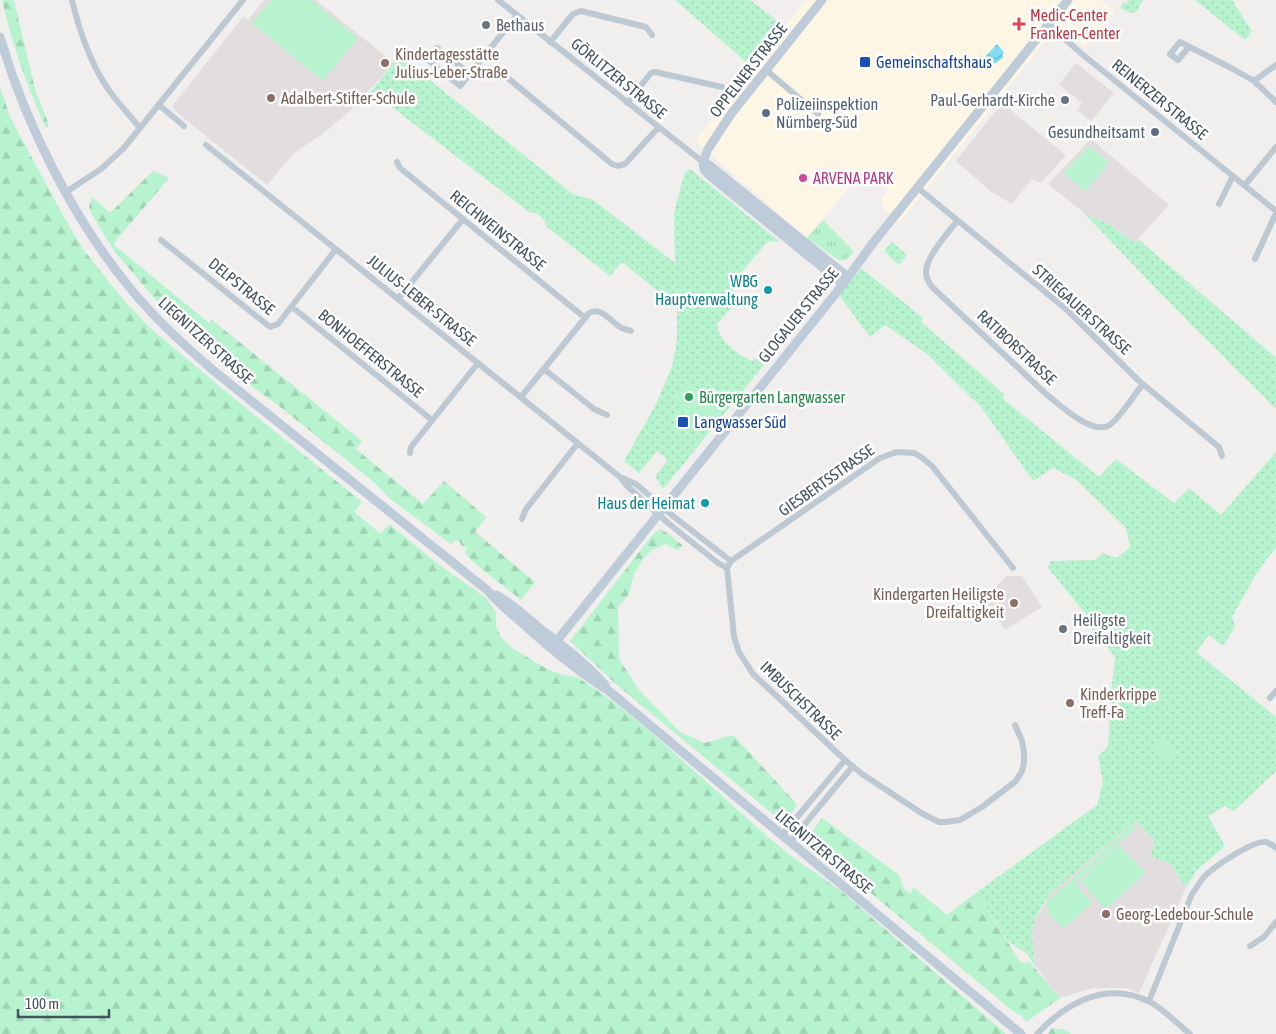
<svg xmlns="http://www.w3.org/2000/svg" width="1276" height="1034" font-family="'Asap Condensed',sans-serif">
<defs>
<pattern id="grass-tufts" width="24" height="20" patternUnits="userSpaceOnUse" patternTransform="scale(1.25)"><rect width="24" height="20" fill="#b7f3ce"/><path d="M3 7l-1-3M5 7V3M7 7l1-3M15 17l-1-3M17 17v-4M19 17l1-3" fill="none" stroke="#9fd2b3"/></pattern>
<pattern id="forest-firs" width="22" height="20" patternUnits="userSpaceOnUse" patternTransform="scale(1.25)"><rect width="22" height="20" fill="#b7f3ce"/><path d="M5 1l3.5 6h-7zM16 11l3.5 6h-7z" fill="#9fd2b3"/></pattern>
<pattern id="park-dots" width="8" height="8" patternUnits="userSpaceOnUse" patternTransform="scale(1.25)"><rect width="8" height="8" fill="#b7f3ce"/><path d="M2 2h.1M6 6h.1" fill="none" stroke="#9fd2b3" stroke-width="1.8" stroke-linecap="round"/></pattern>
<pattern id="water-waves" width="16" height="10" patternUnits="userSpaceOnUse" patternTransform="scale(1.25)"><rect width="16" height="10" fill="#80ddf5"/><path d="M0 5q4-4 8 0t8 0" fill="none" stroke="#6ab6ca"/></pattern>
</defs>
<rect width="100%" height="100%" fill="#f1eeee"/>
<path fill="#fef6e5" d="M806,0H1101L1115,11L1085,47L1057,26L899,223L886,211L881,200L888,191L875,177L869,181L862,172L807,238L695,141Z"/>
<path fill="#e2dee0" d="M264,0H316L394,63L352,109L324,133L294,153L267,185L175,111L172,106L243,17L248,20Z
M1076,63L1114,93L1091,121L1077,110L1082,103L1059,84Z
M1002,103L1066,155L1041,183L1032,179L1012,204L990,191L956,161Z
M1091,139L1169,205L1134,243L1112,226L1084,213L1048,184Z
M1007,576H1022L1042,607L1005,630L989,605L990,596L997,585Z
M1135,821L1155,840L1186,888L1139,993L1126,988H1093L1060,998L1036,967L1032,943L1033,923L1051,893Z"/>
<path fill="url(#grass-tufts)" d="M823,220L854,251L847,259L840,261L807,238Z"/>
<path fill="url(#forest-firs)" d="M2,0H14L35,89L49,125L46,128C27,86 12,44 2,0Z
M0,87L11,119L64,217L83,249L122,298L149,327L230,395L362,502L354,512L381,534L389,524L442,567L486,598L496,613V626L501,637L512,648L547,669L563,675L577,677L610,699L653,734L768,837L791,856L840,890L1006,1034H0Z
M153,171L169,178L118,238L114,245L209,323L212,320L362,441L356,449L423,504L444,481L486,517L475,532L535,582L521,600L473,562L465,553L467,548L462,546L459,541H454L451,544L389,498L375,483L279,406L234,373L188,333L153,297L113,249L91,213L89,206L92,197L110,213Z
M660,529L669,534L683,546L677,550L665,544L652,550L643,559L634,574L629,594L618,607L619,659L639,690L680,732L705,743L733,735L795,802L797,806L785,819L780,820L617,685L570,641L654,533Z
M822,818L899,875L905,890L911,894L913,887L947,915L977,892L1020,962L1026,963L1028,960L1060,998L1026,1022L1022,1016L1014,1012L806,839Z
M1052,1028L1066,1030L1072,1034H1048Z"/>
<path fill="url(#park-dots)" d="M675,0H750L785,27L753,68Z
M1129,0H1143L1136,12L1131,13L1120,8L1124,2L1126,4Z
M1195,0H1232L1252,31L1245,40Z
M402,58L574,195L592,199L675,263L674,212L685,172L690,169L780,242L768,241L729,287L741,297L717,324C719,342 737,353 752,361L755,358L764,365L664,488L659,484L660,482L656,478V475L668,460L657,451L639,473L624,461L656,404L672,367L677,340V307L622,262L610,276L547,227C544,218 538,212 529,212L371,91L394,63Z
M1084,213L1112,226L1134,243L1138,239L1276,358V409L1165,298Z
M892,242L907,255L899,265L884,251Z
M861,268L923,318L921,322L1005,395L1002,398L1099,477L1116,459L1174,503L1189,488L1221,515L1276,452V548C1256,570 1247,592 1232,617L1235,627L1223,646L1209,635L1196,652L1276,717V771L1234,811L1225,806L1208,816L1225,846L1196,871L1186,888L1170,863L1151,857L1154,840L1135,821L1051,893C1029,923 1030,931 1036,967L1027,954L1008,941L977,892L1097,805L1103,782L1098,756L1108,747L1112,685L1115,658L1098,633L1095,634L1086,621L1085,613L1048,568L1051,561L1095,560L1103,553L1117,558L1130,547L1126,528L1075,479L1053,468L1033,481L981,407L926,353L885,325L870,337L839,295Z"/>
<path fill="#b7f3ce" d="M271,0H311L358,38L323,81L252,23Z
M1089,146L1109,163L1085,191L1064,173Z
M686,382L705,399L693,413L674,396Z
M714,393L727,404L711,422L698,411Z
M1165,736L1180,752L1169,762L1154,747Z
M1133,824L1136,828L1075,883L1092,903L1063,929L1046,910L1048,908L1045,904Z
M1119,845L1145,873L1106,909L1080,881Z"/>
<path fill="url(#water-waves)" d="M997,44L1004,52L1002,56L1004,57L996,63H986L980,55L984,58Z"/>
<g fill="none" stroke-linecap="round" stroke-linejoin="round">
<path stroke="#bdc9d2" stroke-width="6" d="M72,0C80,34 92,69 114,97C122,107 131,117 139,127
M498,0L703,162
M1049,25L1082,54L1276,211
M550,42L573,14L581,11L646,27L652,35
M1189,47L1178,60L1170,54L1180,42L1233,69L1254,81L1276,102
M498,70L612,164L618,166L625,164L658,128
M766,70L818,114
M470,74L437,48L428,60L460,86L517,15
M1254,81L1276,65
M627,103L651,73L655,72L722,87
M159,105L184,126
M206,145L620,477L626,485L668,523L718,563L727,568
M397,162L400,168L584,317
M1245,185L1276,147
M918,188L1066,309L1139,381L1219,447L1222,456
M66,192L101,169L123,149L243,0
M1219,204L1233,176
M957,221C948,233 925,258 926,273C926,279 929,282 932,287L1046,394C1059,404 1094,438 1111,424C1123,414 1133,396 1143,384
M161,240L270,327L278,324L336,249
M1255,259L1276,213
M398,299L463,219
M292,307L432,420
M544,369L594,409L607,415
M521,397L589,313C601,306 610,321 620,327C623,329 628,330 631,331
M410,453L411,447L478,363
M620,477L636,484L673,516L731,561
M522,519L526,509L578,443
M1013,568L932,466L921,457L914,453L897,452L880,458L731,561L727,568L734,637L739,652L753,674L845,760L862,774L923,814L939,822H946L960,820L982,807L1016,781L1022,771L1024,763V752L1022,741L1015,725
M1270,698L1276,691
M782,835L845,760
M790,842L853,766
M1250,946L1264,937L1276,922
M1149,1001L1192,894C1196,889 1199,883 1203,878C1212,868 1253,840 1266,842C1270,843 1273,846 1276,848
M1037,1034C1066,1003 1105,981 1148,1001C1160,1006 1179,1025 1190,1034"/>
<path stroke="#becbd9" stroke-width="9" d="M0,37C25,123 73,219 130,288C155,319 184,345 214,371L487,590C501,606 517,618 532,632C557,653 581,674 609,691L1021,1034
M703,162L708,149L731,114L822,0
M703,162L704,169L709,175L843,284
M703,162L709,165L848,277
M496,595C511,603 524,615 537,626C560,644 586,663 605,685
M551,648L837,292L873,243L1068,0"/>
</g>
<path fill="#e0444e" stroke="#fff" stroke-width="2" d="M1016.5 16.5h5v5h5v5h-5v5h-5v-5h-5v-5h5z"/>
<g fill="#6b7280" stroke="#fff" stroke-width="2">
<circle cx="486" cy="25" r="5"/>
<circle cx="1065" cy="100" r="5"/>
<circle cx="1063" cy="629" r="5"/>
</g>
<g fill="#1a4fb4" stroke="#fff" stroke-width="2">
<rect x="859" y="56" width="12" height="12" rx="2.5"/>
<rect x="677" y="416" width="12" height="12" rx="2.5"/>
</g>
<g fill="#8d6e63" stroke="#fff" stroke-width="2">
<circle cx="385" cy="63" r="5"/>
<circle cx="271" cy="98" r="5"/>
<circle cx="1014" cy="603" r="5"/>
<circle cx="1070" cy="703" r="5"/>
<circle cx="1106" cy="914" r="5"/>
</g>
<g fill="#5c6f8a" stroke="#fff" stroke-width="2">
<circle cx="766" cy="113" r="5"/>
<circle cx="1155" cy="132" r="5"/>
</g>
<circle fill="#d1479c" stroke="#fff" stroke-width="2" cx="803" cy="178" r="5"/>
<g fill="#0f9aa8" stroke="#fff" stroke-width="2">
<circle cx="768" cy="290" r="5"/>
<circle cx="705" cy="503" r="5"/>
</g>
<circle fill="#2e9e5b" stroke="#fff" stroke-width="2" cx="689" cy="397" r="5"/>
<g text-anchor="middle" stroke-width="5" stroke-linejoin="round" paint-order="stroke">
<g font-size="16" fill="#be3a42" stroke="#fff" text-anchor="start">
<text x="1030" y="21">Medic-Center<tspan x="1030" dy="18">Franken-Center</tspan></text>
</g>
<g font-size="16" fill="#5b616d" stroke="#fff" text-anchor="start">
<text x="496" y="31">Bethaus</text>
<text x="1055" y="106" text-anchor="end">Paul-Gerhardt-Kirche</text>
<text x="1073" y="626">Heiligste<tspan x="1073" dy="18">Dreifaltigkeit</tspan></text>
</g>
<g font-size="16" fill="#785e54" stroke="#fff" text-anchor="start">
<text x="395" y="60">Kindertagesstätte<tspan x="395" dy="18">Julius-Leber-Straße</tspan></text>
<text x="281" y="104">Adalbert-Stifter-Schule</text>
<text x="1004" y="600" text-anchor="end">Kindergarten Heiligste<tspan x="1004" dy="18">Dreifaltigkeit</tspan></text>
<text x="1080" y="700">Kinderkrippe<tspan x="1080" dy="18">Treff-Fa</tspan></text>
<text x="1116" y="920">Georg-Ledebour-Schule</text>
</g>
<g font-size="16" fill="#164399" stroke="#fff" text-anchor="start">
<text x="876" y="68">Gemeinschaftshaus</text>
<text x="694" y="428">Langwasser Süd</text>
</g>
<g font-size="16" fill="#44525d" stroke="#fff">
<text transform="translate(748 70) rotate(-52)" y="6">OPPELNER STRASSE</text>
<text transform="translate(619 78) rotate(39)" y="6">GÖRLITZER STRASSE</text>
<text transform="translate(1160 99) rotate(39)" y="6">REINERZER STRASSE</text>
<text transform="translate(498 230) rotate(39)" y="6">REICHWEINSTRASSE</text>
<text transform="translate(242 286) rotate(39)" y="6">DELPSTRASSE</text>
<text transform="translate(422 300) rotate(39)" y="6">JULIUS-LEBER-STRASSE</text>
<text transform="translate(1082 309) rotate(42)" y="6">STRIEGAUER STRASSE</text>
<text transform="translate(798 315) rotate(-51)" y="6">GLOGAUER STRASSE</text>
<text transform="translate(206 340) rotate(42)" y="6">LIEGNITZER STRASSE</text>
<text transform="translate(1017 347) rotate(43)" y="6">RATIBORSTRASSE</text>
<text transform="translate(371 353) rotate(39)" y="6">BONHOEFFERSTRASSE</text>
<text transform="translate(826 480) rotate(-35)" y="6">GIESBERTSSTRASSE</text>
<text transform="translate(801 700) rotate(44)" y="6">IMBUSCHSTRASSE</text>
<text transform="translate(824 851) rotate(40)" y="6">LIEGNITZER STRASSE</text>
</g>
<g font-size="16" fill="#4e5e75" stroke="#fff" text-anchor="start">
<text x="776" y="110">Polizeiinspektion<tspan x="776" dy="18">Nürnberg-Süd</tspan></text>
<text x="1145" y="138" text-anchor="end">Gesundheitsamt</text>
</g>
<g font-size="16" fill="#b23c85" stroke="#fff" text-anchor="start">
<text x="813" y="184">ARVENA PARK</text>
</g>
<g font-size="16" fill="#0d838f" stroke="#fff" text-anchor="end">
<text x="758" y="287">WBG<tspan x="758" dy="18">Hauptverwaltung</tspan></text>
<text x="695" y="509">Haus der Heimat</text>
</g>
<g font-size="16" fill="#27864d" stroke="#fff" text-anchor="start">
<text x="699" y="403">Bürgergarten Langwasser</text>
</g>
</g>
<path d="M18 1009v8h91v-8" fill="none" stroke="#44525d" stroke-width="2.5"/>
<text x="25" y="1009" font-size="15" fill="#44525d" stroke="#ffffff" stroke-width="4" paint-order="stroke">100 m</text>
</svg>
